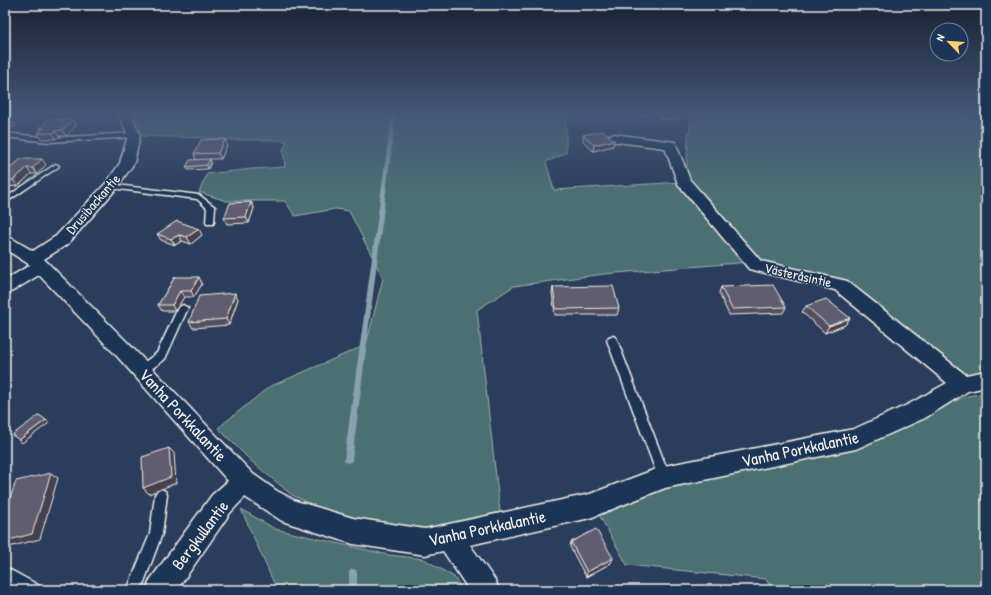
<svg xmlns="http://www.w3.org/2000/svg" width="991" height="595" font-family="'Patrick Hand',sans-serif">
<rect width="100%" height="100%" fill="#2b3d5c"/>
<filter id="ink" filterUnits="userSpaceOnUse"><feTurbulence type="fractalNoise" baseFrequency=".025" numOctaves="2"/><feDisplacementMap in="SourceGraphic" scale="8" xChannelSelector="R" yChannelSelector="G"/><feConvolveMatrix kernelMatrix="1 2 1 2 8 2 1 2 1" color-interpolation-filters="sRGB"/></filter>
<g filter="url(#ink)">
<path fill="#4c7072" stroke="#a0b0ad" d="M134,113H566V153L546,162L554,190L681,182L750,262L604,274L514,286L477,310L500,512L422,529L375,523L331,513L292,495L251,461L218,428L269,387L366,345L383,278L349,211L335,209L295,216L285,201H226L199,192L207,174L252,169L285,167L283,149L287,142L279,140H231L205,138L143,136Z
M693,113H958L986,125V374L961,377L844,283L757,262L686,182L688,136Z
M986,393V590H772L766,579L627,565L597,511L688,480L861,444L967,396Z
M241,509L275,529L389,555L424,559L454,577L463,590H277Z"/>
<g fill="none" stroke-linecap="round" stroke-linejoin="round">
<path fill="#89a2ae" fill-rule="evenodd" d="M392,113H396L352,460L351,462L348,463L345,462L344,460Z
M353,569L356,570L357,573V590H349V573L350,570Z"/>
<defs>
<path id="lane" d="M5,133L49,138L134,133L137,135L134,137L49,142L5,137Z
M56,164L59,166L58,167L5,203V198Z
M108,184L199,195L215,207L214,222L213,224H207L206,222L207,208L197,199L111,188H108Z
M183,305L188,308L165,359L146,373L142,374L138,373L137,370L138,367L157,353L178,308Z
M612,336L615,337L617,340L670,477L668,481L664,483L660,481L658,477L607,340L609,337Z
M161,489L165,491L167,495L162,534L141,590H127L150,534L155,495L157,491Z
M5,567L38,585L40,590H20L5,582Z"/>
<path id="street" d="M118,113H130L140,135L134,163L116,189L68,244L44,259L129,344L253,474L277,491L296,501L353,518L425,529L590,494L664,466L854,429L909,404L947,383L835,290L749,269L678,184L665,148L609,141L607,138L609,135L613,134L675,142L690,180L761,261L847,281L966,375L986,371V387L968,391L925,418L856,449L665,488L590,518L470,545L495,580L499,590H469L443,551L425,555L353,544L282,521L245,497L230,513L177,590H146L150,580L212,495L228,481L115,354L39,275L11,292L5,294V280L30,265L5,249V237L11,238L33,251L56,236L106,183L120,163L128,135Z"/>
</defs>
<use href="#lane" stroke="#f4f1e8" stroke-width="3"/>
<use href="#street" stroke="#f4f1e8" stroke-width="3"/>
<use href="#lane" fill="#1d3557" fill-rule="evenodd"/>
<use href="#street" fill="#1d3557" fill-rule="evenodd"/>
</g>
<path fill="#535060" stroke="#f4f1e8" d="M634,113H647L646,115H635Z
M656,113H682L681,118L661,120Z
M73,120L76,126L66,136H59L56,139H41L38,133L41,130L40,128Z
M5,123L16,125L12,128H5Z
M583,135L613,146L593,151L583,141Z
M225,139L227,145L221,159H210L211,162L208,169L188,170L186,167L196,160L194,154Z
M21,159L46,165L37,174H31L18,186L5,187V173Z
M251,202L254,208L249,223L227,224L224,218Z
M157,234L202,235L191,244L182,241L175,245L161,240Z
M175,277L202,284L194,297H184L175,311H162L158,305Z
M553,287L619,308L617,315H555L552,293Z
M721,287L786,307L783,313L729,315L719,293Z
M238,299L229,325L193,328L189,322Z
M806,306L850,318L845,325L825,333L802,312Z
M571,542L611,563L586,577L570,547Z"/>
<path fill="#44414e" stroke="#f4f1e8" d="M73,120L76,126L66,136L62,130Z
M14,122L16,125L12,128L10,125Z
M55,131L59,136L56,139L53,133Z
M225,139L227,145L221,159L218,153Z
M614,140L613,146L593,151L594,145Z
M42,159L46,165L37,174L33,168Z
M210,159L211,162L208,169L207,165Z
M27,168L31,174L18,186L13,180Z
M251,202L254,208L249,223L246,217Z
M199,229L202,235L191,244L187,237Z
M179,235L182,241L175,245L171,239Z
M199,277L202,284L194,297L191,291Z
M180,291L184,297L175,311L172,305Z
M235,293L238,299L229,325L226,319Z
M850,318L845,325L825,333L829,326Z
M46,420L49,423L22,443L19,440Z
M169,448L174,453L176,483L149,494L143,488Z
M51,473L58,478L40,539L5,548V541Z
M613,558L611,563L586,577L587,572Z"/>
<path fill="#615d70" stroke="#f4f1e8" d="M661,113H677L662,114Z
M49,119L73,120L62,130L55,131L53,133H38L44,128H40Z
M7,122H14L10,125H5V123Z
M603,131L614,140L594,145L583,135Z
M225,139L218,153L194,154L201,140Z
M21,159H42L33,168H27L13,180L5,181V173Z
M210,159L207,165L186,167L190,160Z
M251,202L246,217L224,218L230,203Z
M177,221L199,229L187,237L179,235L171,239L157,234Z
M175,277H199L191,291H180L172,305H158Z
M773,285L786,307L732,309L721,287Z
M613,286L619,308L556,309L553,287Z
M235,293L226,319L189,322L199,296Z
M826,299L850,318L829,326L806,306Z
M39,415L46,420L19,440L12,435Z
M169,448L171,477L143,488L142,457Z
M51,473L32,534L5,541V513L16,481Z
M596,529L613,558L587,572L571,542Z
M201,588L207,590H200Z"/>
</g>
<linearGradient id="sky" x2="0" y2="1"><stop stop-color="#182233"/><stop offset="0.58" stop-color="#445778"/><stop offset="1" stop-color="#445778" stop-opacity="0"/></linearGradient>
<rect width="991" height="196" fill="url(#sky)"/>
<g text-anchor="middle" stroke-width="3" stroke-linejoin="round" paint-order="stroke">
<g font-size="14" fill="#f4f1e8" stroke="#1d3557">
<text transform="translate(93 204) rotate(-49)" y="5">Drusibackantie</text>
<text transform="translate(798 275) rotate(13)" y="5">Västeråsintie</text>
</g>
<g font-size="17" fill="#f4f1e8" stroke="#1d3557">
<text transform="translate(183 415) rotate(47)" y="6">Vanha Porkkalantie</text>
<text transform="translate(800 449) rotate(-12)" y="6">Vanha Porkkalantie</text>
<text transform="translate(487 528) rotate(-12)" y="6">Vanha Porkkalantie</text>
<text transform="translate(200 535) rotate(-53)" y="6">Bergkullantie</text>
</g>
</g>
<rect width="991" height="595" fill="none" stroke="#1d3557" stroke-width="20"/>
<rect x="10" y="10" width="971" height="575" fill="none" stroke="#f4f1e8" stroke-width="1.5" filter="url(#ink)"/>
<g transform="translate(949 42) rotate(295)"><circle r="19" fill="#1d3557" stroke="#738091"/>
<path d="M0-3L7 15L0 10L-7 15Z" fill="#ffd166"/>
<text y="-6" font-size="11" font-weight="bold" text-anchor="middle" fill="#f4f1e8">N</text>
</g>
</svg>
